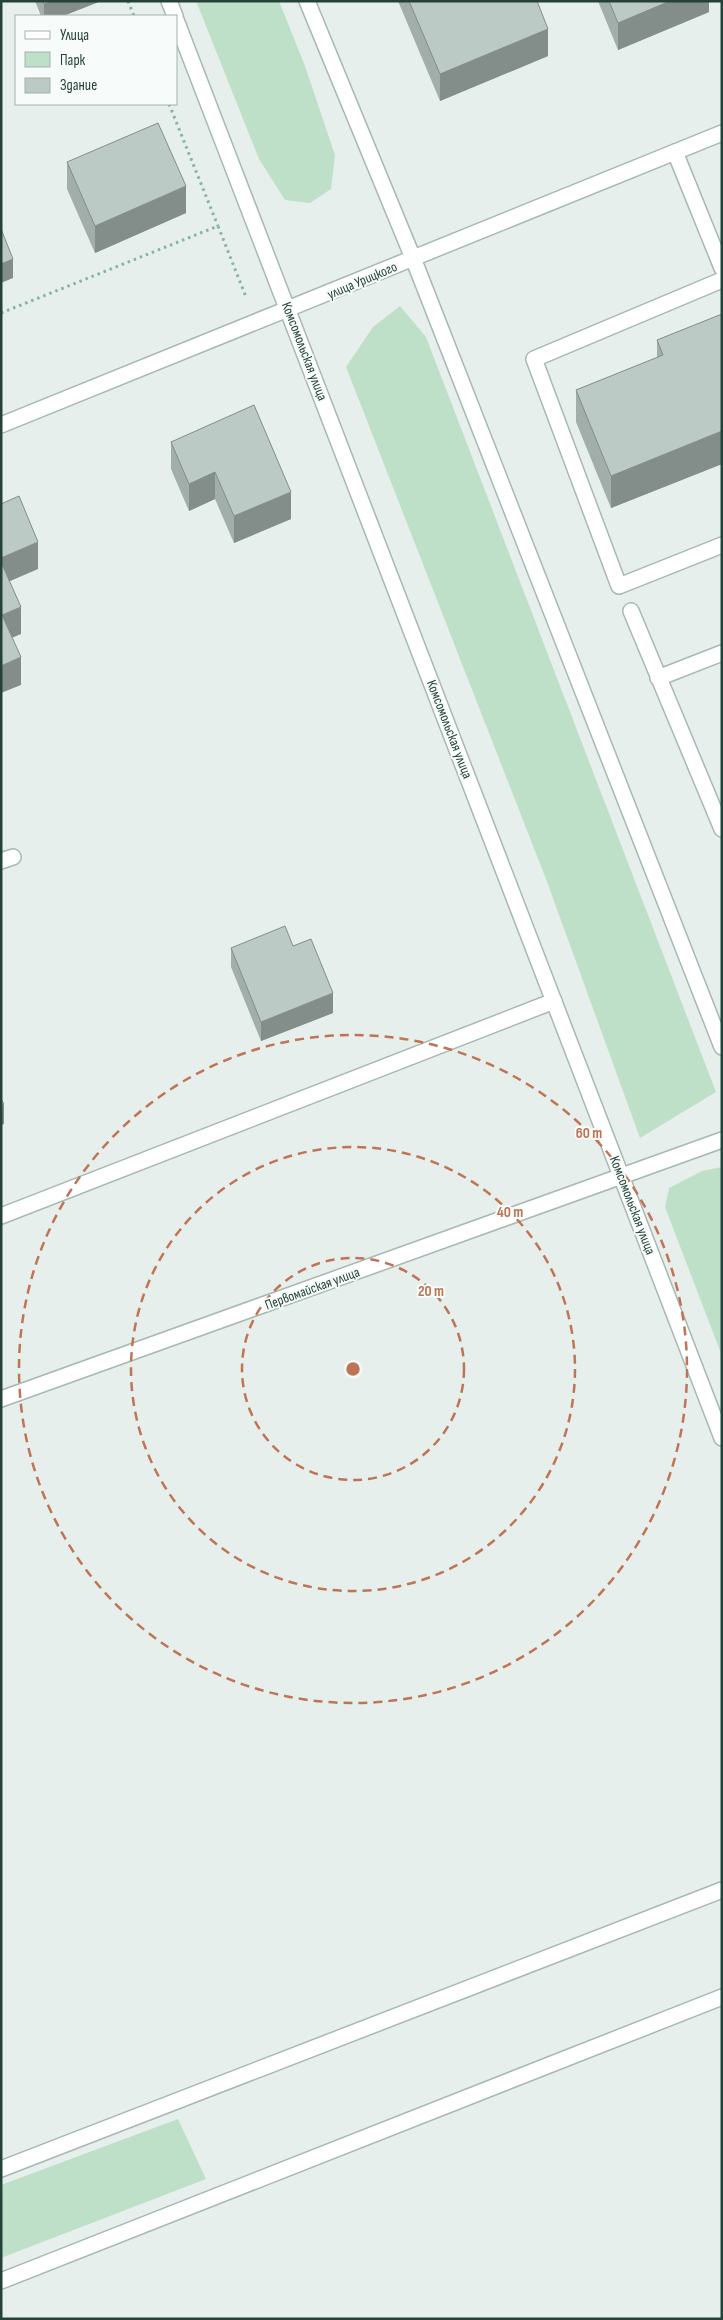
<svg xmlns="http://www.w3.org/2000/svg" width="723" height="2320" font-family="'Sofia Sans Condensed',sans-serif">
<rect width="100%" height="100%" fill="#e6efeb"/>
<path fill="#bfe0c8" d="M196,1H279L305,66L335,155L331,189L310,203L285,200L259,159Z
M400,306L426,337L716,1092L640,1138L546,879L346,367L373,327Z
M722,1167V1356L665,1207L669,1188L702,1171Z
M178,2119L206,2179L1,2258V2185Z"/>
<g fill="none" stroke-linecap="round" stroke-linejoin="round">
<defs>
<path id="service" d="M675,152L722,268
M722,280L534,359L619,586L722,545
M631,611L722,829
M658,678L722,653
M1,861L13,857"/>
<path id="minor" d="M1,1216L554,1001
M1,1399L722,1140
M1,2169L722,1890
M1,2281L722,1997"/>
<path id="tertiary" d="M169,1L175,16
M307,1L413,258L722,1047
M176,20L722,1438
M1,425L722,133"/>
</defs>
<use href="#service" stroke="#a8b8b2" stroke-width="18"/>
<use href="#minor" stroke="#a8b8b2" stroke-width="18"/>
<use href="#tertiary" stroke="#a8b8b2" stroke-width="18"/>
<path stroke="#86b3a5" stroke-width="3" stroke-dasharray="2.5 4" stroke-linecap="butt" d="M128,1L134,16
M169,104L218,226
M1,313L218,226L246,297"/>
<use href="#service" stroke="#fff" stroke-width="15"/>
<use href="#minor" stroke="#fff" stroke-width="15"/>
<use href="#tertiary" stroke="#fff" stroke-width="15"/>
</g>
<path fill="#a1aea9" d="M35,1H101L63,16H41Z
M398,1H537L548,56L440,101Z
M598,1H709V12L618,50Z
M67,162L186,213L95,253L67,189Z
M722,314V464L611,508L576,422V390L657,358V340Z
M171,442L291,519L234,543L215,499L189,511L171,469Z
M293,946L333,1013L261,1041L231,967V948Z"/>
<path fill="#838d89" d="M52,1H101L63,16H44V4Z
M670,1H709V12L618,50V23Z
M548,29V56L440,101V74Z
M186,186V213L95,253V226Z
M13,259V278L1,283V264Z
M722,431V464L611,508V476Z
M215,472V499L189,511V484Z
M291,492V519L234,543V516Z
M38,542V569L1,585V558Z
M21,607V634L2,642V615Z
M21,657V685L1,693V666Z
M333,993V1013L261,1041V1022Z
M4,1104V1124L1,1125V1106Z"/>
<path fill="#bbcac4" stroke="#838d89" d="M43,1H52L44,4Z
M409,1H537L548,29L440,74Z
M609,1H670L618,23Z
M158,123L186,186L95,226L67,162Z
M1,229L13,259L1,264Z
M722,314V431L611,476L576,390L663,355L657,340Z
M254,405L291,492L234,516L215,472L189,484L171,442Z
M19,496L38,542L1,558V504Z
M1,562L21,607L2,615L21,657L1,666Z
M285,926L293,946L311,939L333,993L261,1022L231,948Z
M1,1099L4,1104L1,1106Z"/>
<g fill="none" stroke="#c07456" stroke-width="2.5" stroke-dasharray="9 6">
<circle cx="353" cy="1369" r="111"/>
<circle cx="353" cy="1369" r="222"/>
<circle cx="353" cy="1369" r="334"/>
</g>
<g text-anchor="middle" stroke-width="4" stroke-linejoin="round" paint-order="stroke">
<g font-size="14" fill="#24423a" stroke="#f7fbf9">
<text transform="translate(362 280) rotate(-23)" y="5">улица Урицкого</text>
<text transform="translate(305 351) rotate(69)" y="5">Комсомольская улица</text>
<text transform="translate(450 729) rotate(69)" y="5">Комсомольская улица</text>
<text transform="translate(633 1205) rotate(69)" y="5">Комсомольская улица</text>
<text transform="translate(312 1288) rotate(-20)" y="5">Первомайская улица</text>
</g>
</g>
<circle cx="353" cy="1369" r="8" fill="#c07456" stroke="#f7fbf9" stroke-width="2.5"/>
<g font-size="15" text-anchor="middle" font-weight="bold" fill="#c07456" stroke="#f7fbf9" stroke-width="4" stroke-linejoin="round" paint-order="stroke">
<text x="589" y="1138">60 m</text>
<text x="510" y="1217">40 m</text>
<text x="431" y="1296">20 m</text>
</g>
<rect width="723" height="2320" fill="none" stroke="#24423a" stroke-width="5"/>
<rect x="15" y="15" width="162" height="90" fill="#f7fbf9" stroke="#a3b1ad"/>
<rect x="25" y="31" width="25" height="8" fill="#ffffff" stroke="#a3b1ad"/>
<text x="60" y="40" font-size="15" fill="#24423a">Улица</text>
<rect x="25" y="52" width="25" height="15" fill="#bfe0c8" stroke="#a3b1ad"/>
<text x="60" y="65" font-size="15" fill="#24423a">Парк</text>
<rect x="25" y="78" width="25" height="15" fill="#bbcac4" stroke="#a3b1ad"/>
<text x="60" y="90" font-size="15" fill="#24423a">Здание</text>
</svg>
